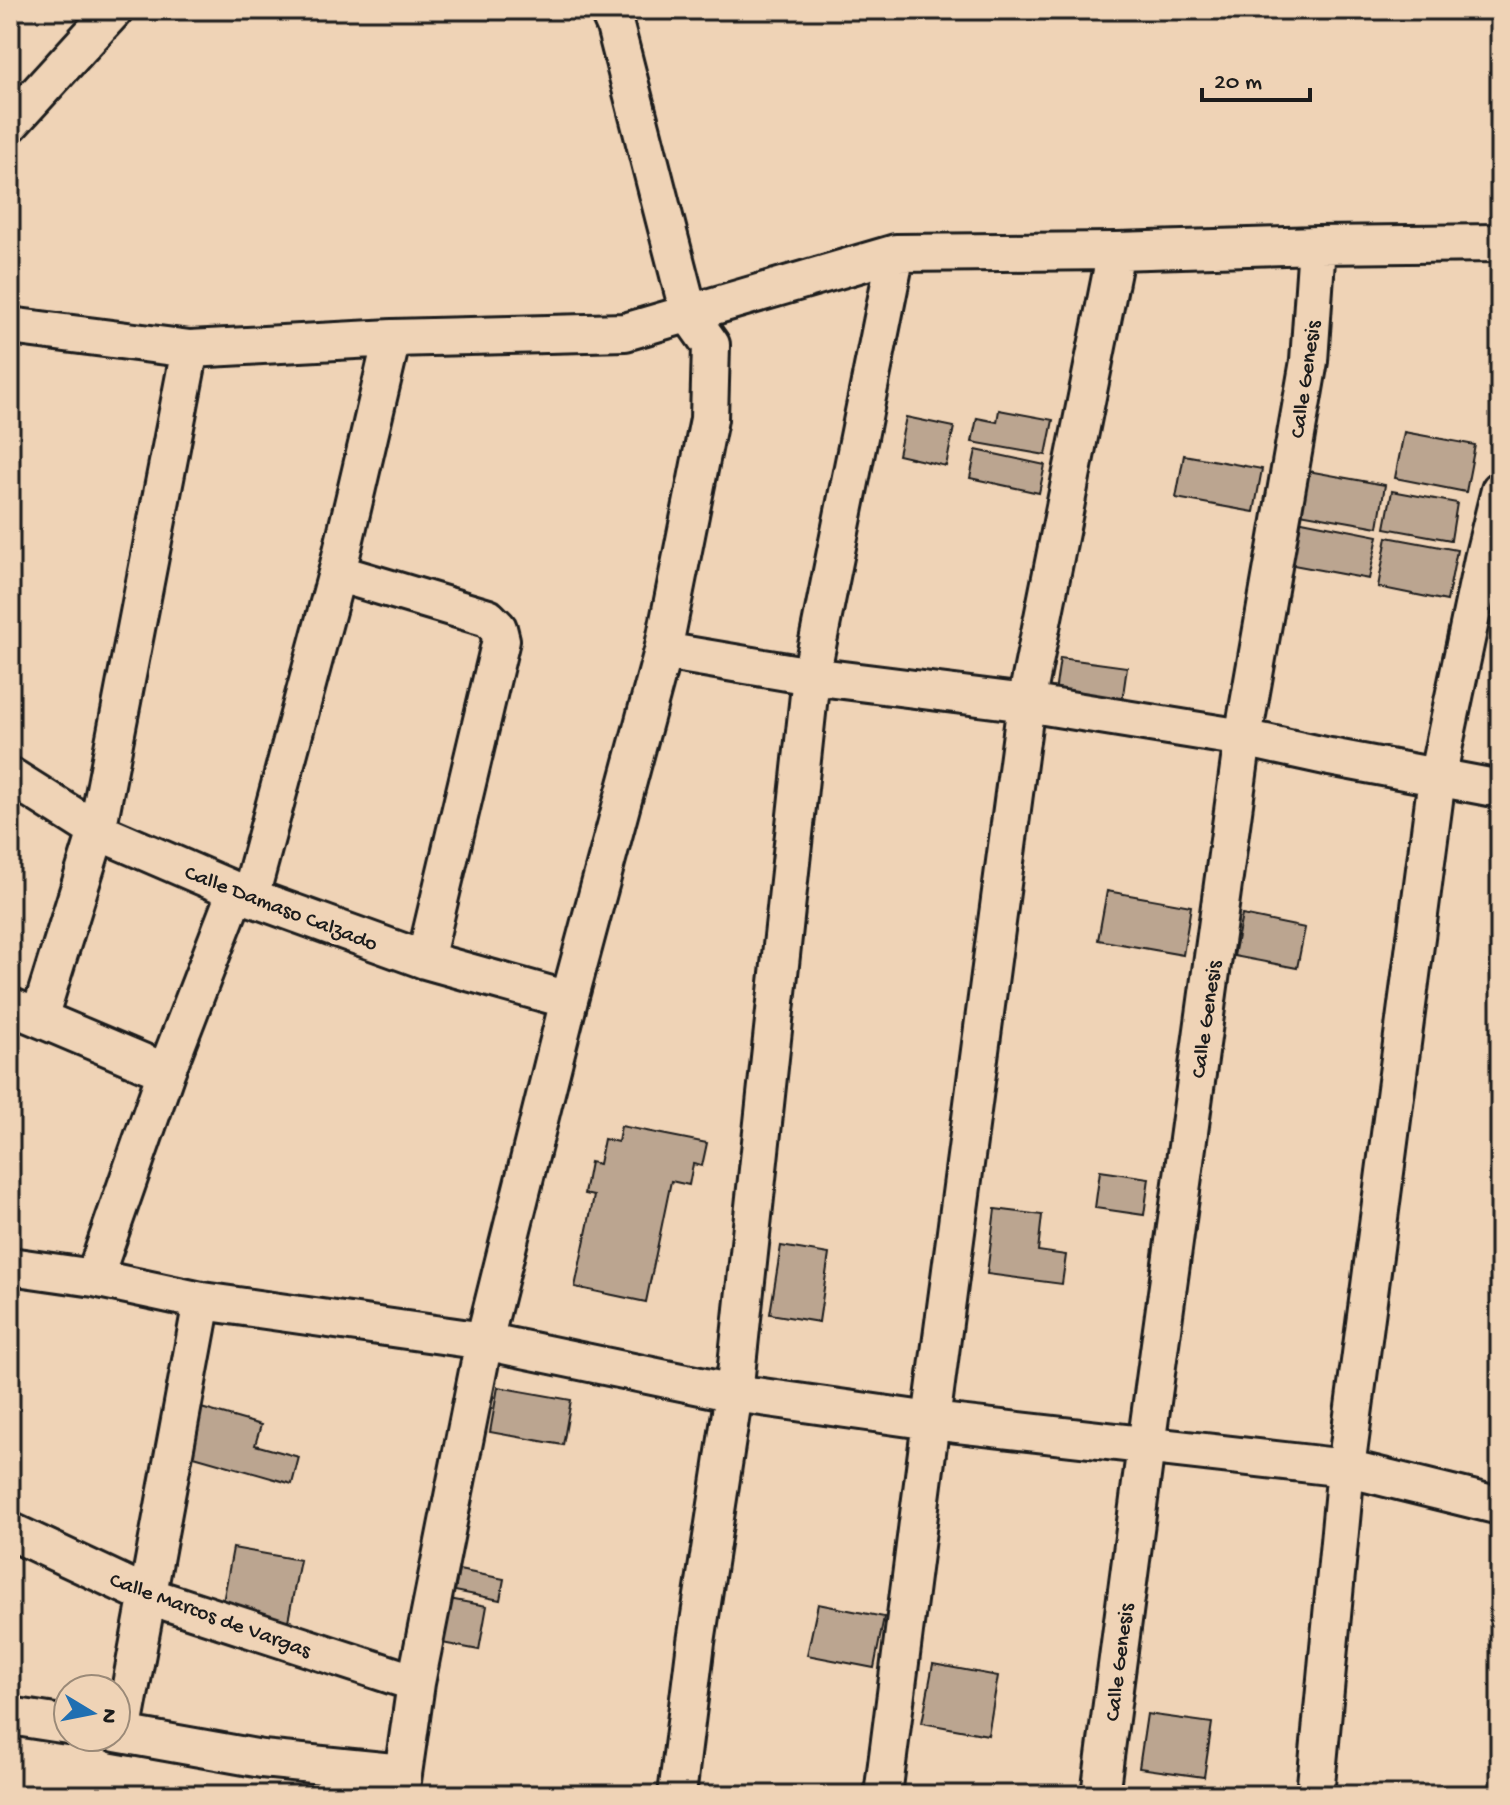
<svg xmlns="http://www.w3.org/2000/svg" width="1510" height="1805" font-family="'Gochi Hand',sans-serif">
<rect width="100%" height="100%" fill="#efd3b6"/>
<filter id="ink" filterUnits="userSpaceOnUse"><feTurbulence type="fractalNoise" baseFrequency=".0125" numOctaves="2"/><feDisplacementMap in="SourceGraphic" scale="16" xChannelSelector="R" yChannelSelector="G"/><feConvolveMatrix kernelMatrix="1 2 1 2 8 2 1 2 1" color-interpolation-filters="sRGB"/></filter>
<g filter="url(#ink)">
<path fill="#bba590" stroke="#1c1c1c" stroke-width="2" d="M999,410L1053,420L1046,455L972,442L977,418L997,422Z
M906,417L954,427L946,466L898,455Z
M1404,432L1475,445L1466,492L1395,478Z
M976,450L1045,465L1039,493L970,478Z
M1184,455L1262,469L1254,512L1176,498Z
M1308,471L1385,485L1378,527L1300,513Z
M1392,491L1457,503L1451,540L1385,528Z
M1297,520L1378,536L1369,579L1288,564Z
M1387,537L1457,550L1447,601L1378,587Z
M1060,658L1127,667L1121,709L1054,700Z
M1107,891L1191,906L1183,955L1098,940Z
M1242,915L1305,928L1297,968L1234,956Z
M621,1126L707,1143L702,1166L693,1164L689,1185L671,1181L646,1302L575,1287L594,1196L584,1194L590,1162L599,1164L604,1139L618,1142Z
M1100,1171L1149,1178L1144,1215L1095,1208Z
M995,1209L1042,1215L1038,1251L1066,1255L1062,1284L987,1274Z
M781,1246L829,1254L819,1322L770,1314Z
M498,1387L571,1400L563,1445L490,1432Z
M194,1406L261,1425L255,1445L299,1457L292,1484L180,1452Z
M233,1548L300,1560L287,1626L221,1613Z
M459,1570L504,1579L500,1600L455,1591Z
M449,1599L487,1606L479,1650L442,1643Z
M818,1604L884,1617L874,1668L807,1655Z
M933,1664L998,1676L988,1735L922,1723Z
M1147,1714L1212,1723L1204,1777L1139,1768Z"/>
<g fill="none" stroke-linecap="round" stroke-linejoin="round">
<defs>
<path id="street" d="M10,124L114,10
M10,326L190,349L392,338L625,332L896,253L1116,251L1317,245L1500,243
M337,573L488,618L498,628L501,640L425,960
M663,651L811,676L1026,703L1243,738L1330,757L1500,789
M10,776L97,831L250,897L425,960L569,1000
M250,897L337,573L392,338
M10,1006L166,1072
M39,1018L97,831L190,349
M10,1266L94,1278L202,1301L484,1341L734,1393L931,1421L1346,1468L1500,1506
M94,1278L166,1072L236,891
M10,1531L149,1596L416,1683
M10,1716L68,1725
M116,1733L262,1759L403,1773
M122,1734L202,1301
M400,1795L416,1683L484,1341L569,1000L663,651L709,419L711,345L689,314L615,26L608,10
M677,1795L696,1642L734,1393L811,676L896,253
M883,1795L931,1421L1026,703L1116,251
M1100,1795L1146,1446L1243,738L1309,361L1317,245
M1315,1795L1346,1468L1437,778L1483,559L1500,490"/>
</defs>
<use href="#street" stroke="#1c1c1c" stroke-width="42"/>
<use href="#street" stroke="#efd3b6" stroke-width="36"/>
</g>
</g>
<g text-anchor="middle" stroke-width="8" stroke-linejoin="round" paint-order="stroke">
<g font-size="22" fill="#1c1c1c" stroke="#efd3b6">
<text transform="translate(1303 379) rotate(-82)" y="8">Calle Genesis</text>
<text transform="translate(282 906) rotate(21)" y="8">Calle Damaso Calzado</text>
<text transform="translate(1204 1019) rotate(-82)" y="8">Calle Genesis</text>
<text transform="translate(211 1613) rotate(20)" y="8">Calle Marcos de Vargas</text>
<text transform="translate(1117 1662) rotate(-83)" y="8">Calle Genesis</text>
</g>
</g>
<rect width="1510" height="1805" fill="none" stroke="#efd3b6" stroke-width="40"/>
<rect x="20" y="20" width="1470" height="1765" fill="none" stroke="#1c1c1c" stroke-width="3" filter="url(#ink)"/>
<g transform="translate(92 1713) rotate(100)"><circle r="38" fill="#efd3b6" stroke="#9b8a78" stroke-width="2"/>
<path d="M0-6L14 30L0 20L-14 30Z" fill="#1f6fb2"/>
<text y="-12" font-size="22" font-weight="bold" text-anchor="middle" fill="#1c1c1c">N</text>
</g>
<path d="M1202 88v12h108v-12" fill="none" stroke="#1c1c1c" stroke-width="4"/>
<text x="1214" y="88" font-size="24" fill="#1c1c1c" stroke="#efd3b6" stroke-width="6" paint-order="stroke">20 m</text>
</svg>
